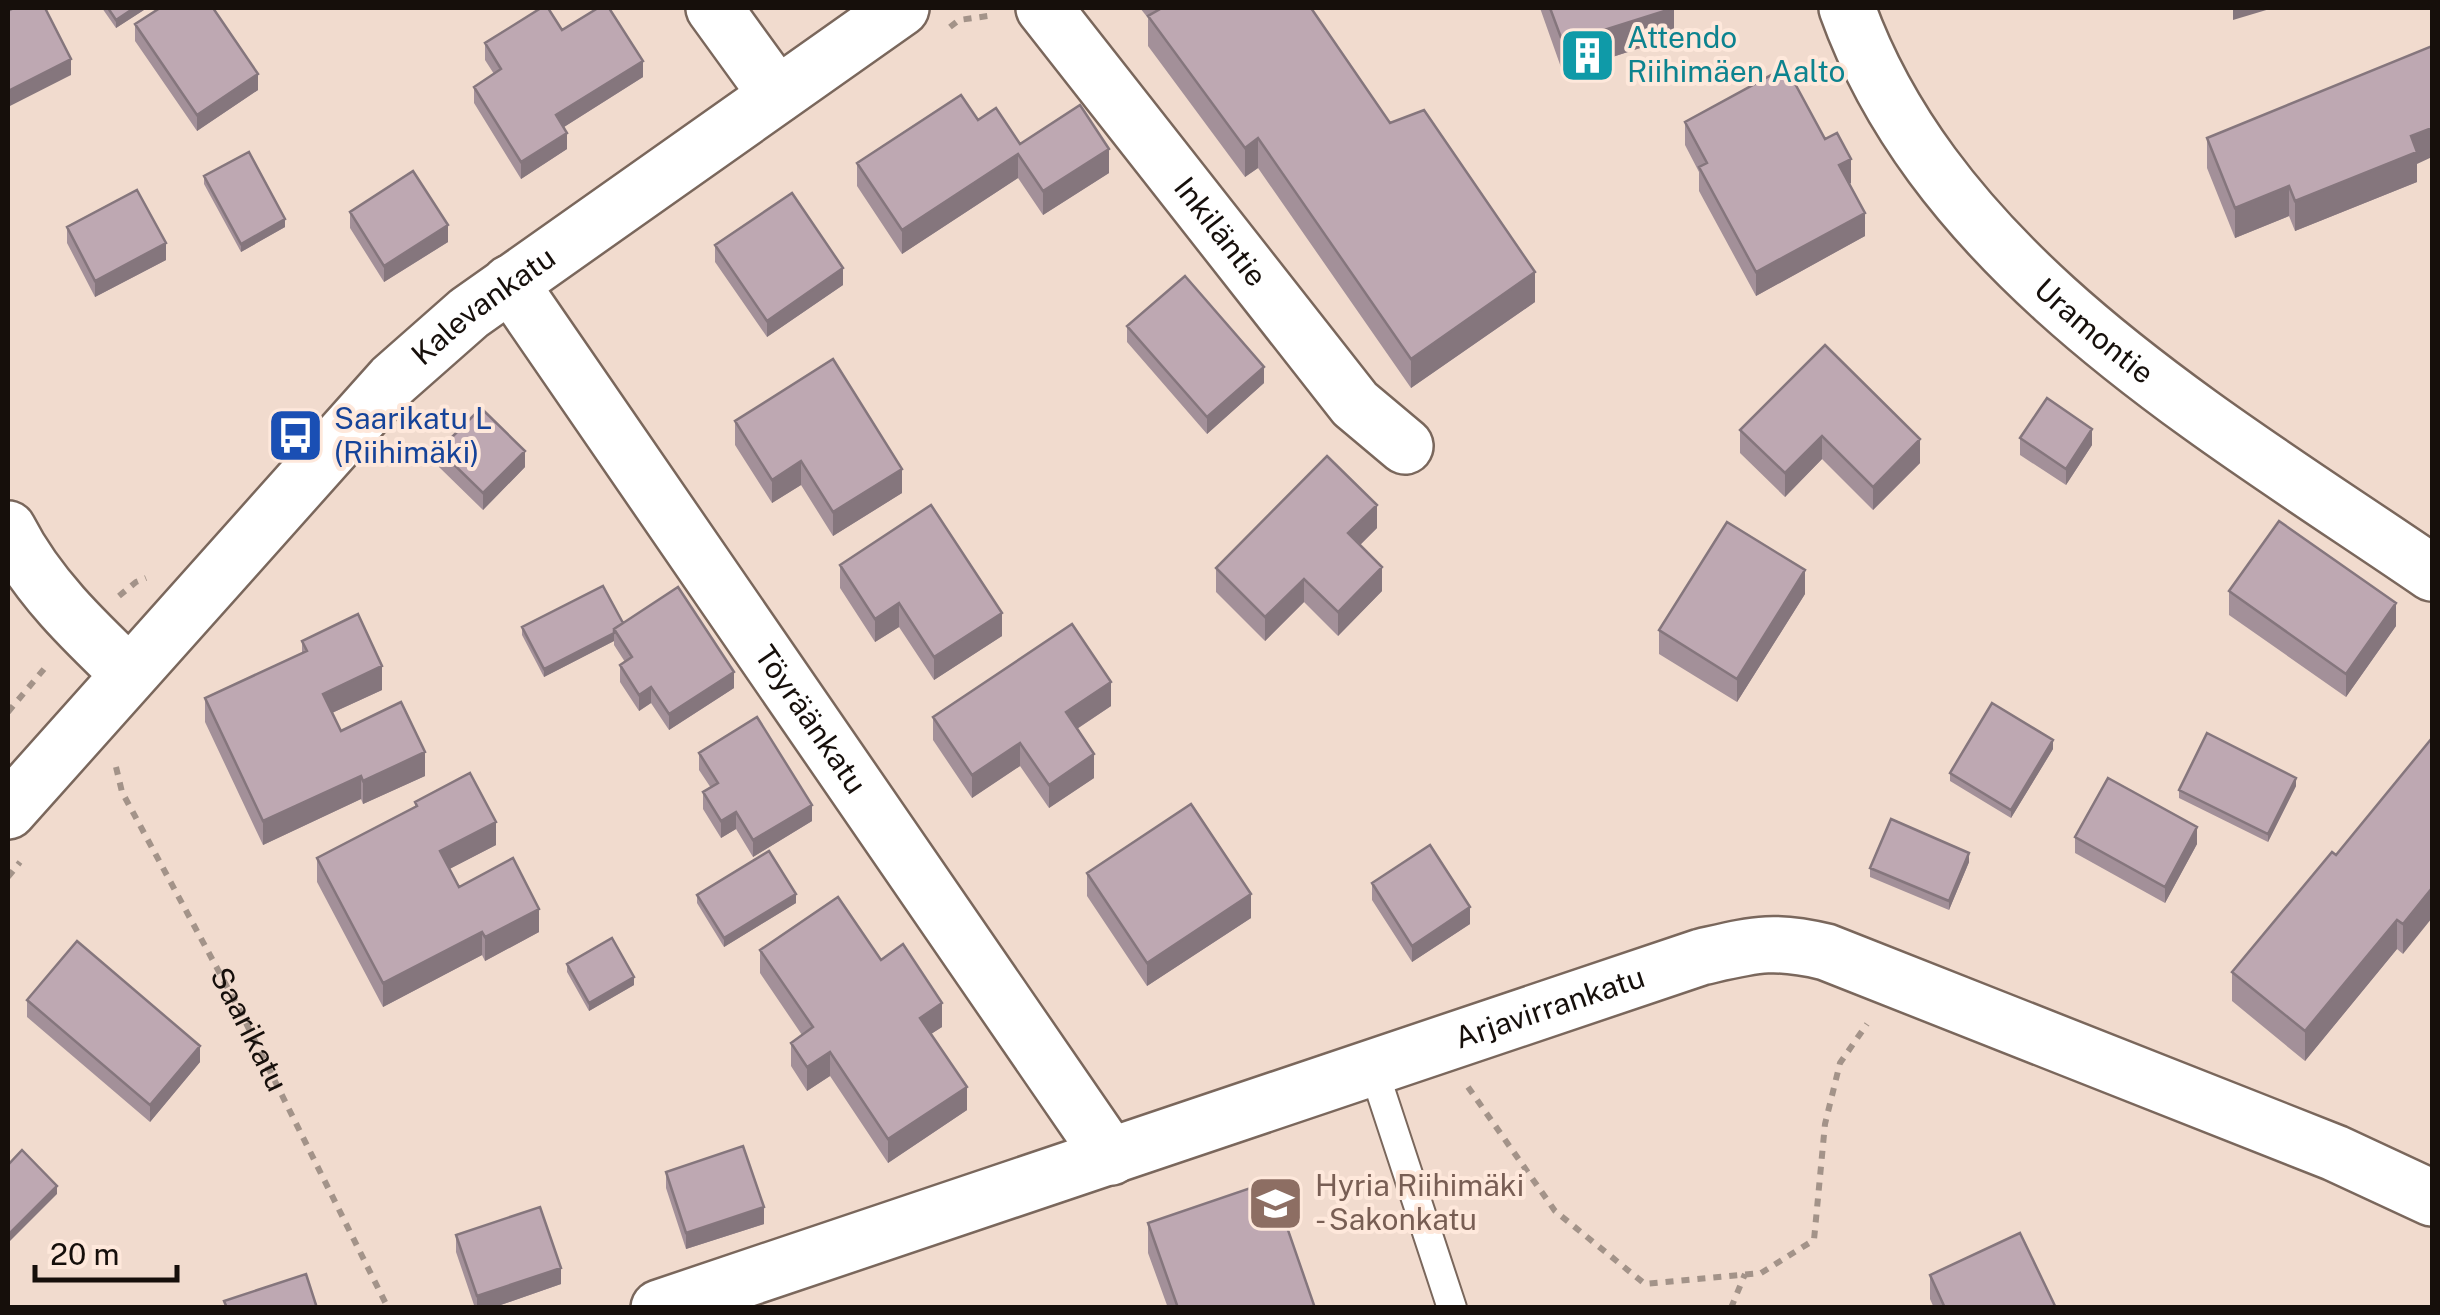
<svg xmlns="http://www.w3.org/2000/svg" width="2440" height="1315" font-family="'Public Sans',sans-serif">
<rect width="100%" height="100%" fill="#f1dbce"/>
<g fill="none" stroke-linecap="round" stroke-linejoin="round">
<defs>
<path id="service" d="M1373,1068L1452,1308"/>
<g id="minor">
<path id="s2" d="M1044,8L1355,404L1405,446"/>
<path id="s3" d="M1847,8C1940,268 2216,425 2432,573"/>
<path id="s4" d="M510,283L1111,1157"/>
<path d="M8,529C37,586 83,630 129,674"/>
<path id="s5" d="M659,1308L1701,957C1754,945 1772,939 1826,952L2335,1153L2432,1198"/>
</g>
<g id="tertiary">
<path d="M714,8L777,95"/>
<path id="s6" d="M8,811L393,380L469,313L901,8"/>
</g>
</defs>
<use href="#service" stroke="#7a675c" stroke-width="32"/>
<use href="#minor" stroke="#7a675c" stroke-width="60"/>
<use href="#tertiary" stroke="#7a675c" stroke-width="60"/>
<g stroke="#a39389" stroke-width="6" stroke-dasharray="8 8" stroke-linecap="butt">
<path d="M950,27L959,20L995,15"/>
<path d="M119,596L136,582L146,578"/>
<path d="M8,712L49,663"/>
<path id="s1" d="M116,767L122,792L238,1007L388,1308"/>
<path d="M8,877L20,862"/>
<path d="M1468,1087L1555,1211L1645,1284L1761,1273L1814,1240L1825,1124L1840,1063L1867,1024"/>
<path d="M1731,1308L1745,1274"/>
</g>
<use href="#service" stroke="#fff" stroke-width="28"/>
<use href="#minor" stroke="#fff" stroke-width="55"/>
<use href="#tertiary" stroke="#fff" stroke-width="55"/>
</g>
<path fill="#a39099" d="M102,8H147L116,28Z
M1140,8H1311L1390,123L1535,302L1411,388L1258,168L1245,177L1148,46V18Z
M1540,8H1674V37L1563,73Z
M135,24L258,90L197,131L135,41Z
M562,30L643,77L564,127L567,149L521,179L474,103V87L494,74L485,60V43Z
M978,120L1020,144L1109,173L1043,215L1018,178L902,254L857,186V163Z
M1685,122L1851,183L1849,184L1865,236L1756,296L1699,191V172L1685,145Z
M2207,138L2417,164V182L2295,231L2289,216L2235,238L2207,168Z
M204,176L285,227L241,252L204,184Z
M350,212L448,242L384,282L350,228Z
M67,227L166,260L95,297L67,243Z
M715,245L843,285L767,337L715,262Z
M1127,326L1264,383L1207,434L1127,342Z
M1825,345L1920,463L1873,510L1822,459L1785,497L1740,453V430Z
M735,421L902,493L833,536L801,485L772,503L735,445Z
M2020,438L2092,445L2066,485L2020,455Z
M439,450L525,467L483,510L439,467Z
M1377,528L1360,545L1382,591L1338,636L1304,602L1265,641L1216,592V568Z
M840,565L1002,636L934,680L899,627L875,642L840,588Z
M2229,591L2396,626L2346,697L2229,615Z
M1805,594L1737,702L1659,654V630Z
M623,623L734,688L669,730L651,703L639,711L620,682V665L625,662L614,645V641L544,677L522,635V627Z
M302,641L382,690L332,713L341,731L425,776L363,804L361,799L263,845L205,722V698L302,653Z
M1111,706L1077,729L1094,778L1049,808L1020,766L972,798L933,740V717Z
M2432,738L2403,954L2397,949L2305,1061L2232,1001V972L2336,855Z
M2053,749L2011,818L1950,781V773Z
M699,753L812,821L753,857L736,829L721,838L703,809V792L711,788L699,770Z
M2296,786L2268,842L2179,798V790Z
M415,802L496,845L449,869L459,887L539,932L485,961L482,955L383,1007L317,882V858L415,807Z
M2075,837L2197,844L2165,903L2075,853Z
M1969,862L1949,910L1870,877V868Z
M1087,873L1251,918L1147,986L1087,896Z
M1372,883L1470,924L1412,962L1372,900Z
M697,895L796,903L724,947L697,903Z
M760,950L881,960L942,1027L931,1034L967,1110L888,1163L830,1076L807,1091L791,1066V1043L802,1035L760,973Z
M567,964L634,985L589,1011L567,972Z
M27,1000L200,1062L150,1122L27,1017Z
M666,1172L764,1224L686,1249L666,1188Z
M1148,1223L1315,1308H1168L1148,1253Z
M456,1235L561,1284L492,1308H475L456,1252Z
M1930,1275L2056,1308H1934L1930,1299Z"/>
<path fill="#85767d" d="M134,8H147L116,28V20Z
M1674,8V37L1563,73V43Z
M2233,8H2273L2233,20Z
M71,59V75L8,107V91Z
M643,61V77L556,132V115Z
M258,74V90L197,131V115Z
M2432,128V157L2417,164V182L2295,231V201L2411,136Z
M567,133V149L521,179V162Z
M1258,138V168L1245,177V148Z
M1109,149V173L1043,215V191Z
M1018,154V178L902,254V230Z
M1851,159V183L1839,189V165Z
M2289,186V216L2235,238V208Z
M1865,213V236L1756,296V272Z
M285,219V227L241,252V244Z
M448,225V242L384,282V266Z
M166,243V260L95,297V281Z
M843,268V285L767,337V321Z
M1535,272V302L1411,388V359Z
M1264,367V383L1207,434V417Z
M2092,429V445L2066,485V469Z
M1822,436V459L1785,497V473Z
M1920,439V463L1873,510V487Z
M525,451V467L483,510V493Z
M801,461V485L772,503V480Z
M902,469V493L833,536V512Z
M1377,505V528L1348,557V533Z
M1382,567V591L1338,636V612Z
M1805,570V594L1737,702V679Z
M1304,579V602L1265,641V617Z
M899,603V627L875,642V619Z
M2396,603V626L2346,697V674Z
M1002,613V636L934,680V657Z
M614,633V641L544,677V669Z
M382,666V690L323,717V694Z
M734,672V688L669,730V714Z
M1111,682V706L1066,736V712Z
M651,687V703L639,711V695Z
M2053,740V749L2011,818V810Z
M1020,743V766L972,798V775Z
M425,752V776L363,804V781Z
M1094,754V778L1049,808V785Z
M361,776V799L263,845V821Z
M2296,778V786L2268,842V834Z
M812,805V821L753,857V840Z
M736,812V829L721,838V821Z
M496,822V845L440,874V851Z
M2197,827V844L2165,903V887Z
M1969,853V862L1949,910V901Z
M2432,888V918L2403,954V924Z
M796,894V903L724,947V938Z
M1251,894V918L1147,986V963Z
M1470,907V924L1412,962V946Z
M539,909V932L485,961V937Z
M2397,920V949L2305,1061V1031Z
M482,932V955L383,1007V983Z
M634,977V985L589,1011V1003Z
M942,1003V1027L920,1041V1018Z
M200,1046V1062L150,1122V1105Z
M830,1052V1076L807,1091V1067Z
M967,1087V1110L888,1163V1139Z
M57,1186V1194L8,1243V1235Z
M764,1207V1224L686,1249V1233Z
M561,1268V1284L492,1308H477V1296Z"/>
<path fill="#bea8b2" stroke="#85767d" stroke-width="2.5" d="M14,8H45L71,59L8,91V11Z
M108,8H134L116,20Z
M160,8H213L258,74L197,115L135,24Z
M541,8H548L562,30L598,8H609L643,61L556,115L567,133L521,162L474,87L501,69L485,43Z
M1162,8H1311L1390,123L1424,110L1535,272L1411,359L1258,138L1245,148L1148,16Z
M1550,8H1674L1563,43Z
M2432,46V128L2411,136L2417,152L2295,201L2289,186L2235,208L2207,138Z
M1786,67L1825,139L1837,133L1851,159L1839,165L1865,213L1756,272L1699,167L1707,163L1685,122Z
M961,95L978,120L996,108L1020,144L1080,105L1109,149L1043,191L1018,154L902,230L857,163Z
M249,152L285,219L241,244L204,176Z
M413,171L448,225L384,266L350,212Z
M137,190L166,243L95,281L67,227Z
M792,193L843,268L767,321L715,245Z
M1185,276L1264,367L1207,417L1127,326Z
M1825,345L1920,439L1873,487L1822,436L1785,473L1740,430Z
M833,359L902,469L833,512L801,461L772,480L735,421Z
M2047,398L2092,429L2066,469L2020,438Z
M481,408L525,451L483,493L439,450Z
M1327,456L1377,505L1348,533L1382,567L1338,612L1304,579L1265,617L1216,568Z
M931,505L1002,613L934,657L899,603L875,619L840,565Z
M2279,521L2396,603L2346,674L2229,591Z
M1727,522L1805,570L1737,679L1659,630Z
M603,586L623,623L614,629V633L544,669L522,627Z
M678,587L734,672L669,714L651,687L639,695L620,665L632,657L614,629Z
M358,614L382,666L323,694L341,731L401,702L425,752L363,781L361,776L263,821L205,698L307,651L302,641Z
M1072,624L1111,682L1066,712L1094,754L1049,785L1020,743L972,775L933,717Z
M1992,703L2053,740L2011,810L1950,773Z
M757,717L812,805L753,840L736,812L721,821L703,792L718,783L699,753Z
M2207,733L2296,778L2268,834L2179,790Z
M2432,738V888L2403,924L2397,920L2305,1031L2232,972L2332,852L2336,855Z
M470,773L496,822L440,851L459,887L513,858L539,909L485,937L482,932L383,983L317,858L417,806L415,802Z
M2108,778L2197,827L2165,887L2075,837Z
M1191,804L1251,894L1147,963L1087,873Z
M1891,819L1969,853L1949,901L1870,868Z
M1430,845L1470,907L1412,946L1372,883Z
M769,851L796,894L724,938L697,895Z
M838,897L881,960L903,944L942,1003L920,1018L967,1087L888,1139L830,1052L807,1067L791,1043L813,1027L760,950Z
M612,938L634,977L589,1003L567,964Z
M77,941L200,1046L150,1105L27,1000Z
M743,1146L764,1207L686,1233L666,1172Z
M22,1150L57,1186L8,1235V1165Z
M1271,1181L1315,1308H1178L1148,1223Z
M540,1207L561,1268L477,1296L456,1235Z
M2020,1233L2056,1308H1945L1930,1275Z
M306,1274L317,1308H227L224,1301Z"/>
<defs>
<symbol id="building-square" viewBox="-11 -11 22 22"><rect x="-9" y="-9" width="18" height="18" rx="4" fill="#0f9aa8" stroke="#fee8db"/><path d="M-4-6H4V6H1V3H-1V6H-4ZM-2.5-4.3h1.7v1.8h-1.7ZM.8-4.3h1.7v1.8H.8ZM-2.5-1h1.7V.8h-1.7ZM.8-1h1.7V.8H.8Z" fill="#fff"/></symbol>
<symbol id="bus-square" viewBox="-11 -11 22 22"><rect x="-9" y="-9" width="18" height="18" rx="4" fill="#1a4fb4" stroke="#fee8db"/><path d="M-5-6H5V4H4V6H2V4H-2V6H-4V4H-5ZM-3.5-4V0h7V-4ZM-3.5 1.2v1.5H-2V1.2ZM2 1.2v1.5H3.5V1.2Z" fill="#fff"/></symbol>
<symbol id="school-square" viewBox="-11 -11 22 22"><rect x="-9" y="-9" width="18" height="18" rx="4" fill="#8d6e63" stroke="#fee8db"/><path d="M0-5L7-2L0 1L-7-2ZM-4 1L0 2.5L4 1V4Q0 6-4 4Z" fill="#fff"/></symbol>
</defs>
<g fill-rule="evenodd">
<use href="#building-square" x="1556" y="24" width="63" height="63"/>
<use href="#bus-square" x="264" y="404" width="63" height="63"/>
<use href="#school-square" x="1244" y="1172" width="63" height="63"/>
</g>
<g text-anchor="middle" stroke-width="8" stroke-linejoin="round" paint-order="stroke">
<g font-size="30" fill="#0d838f" stroke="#fee8db" text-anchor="start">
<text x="1627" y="48">Attendo<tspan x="1627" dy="34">Riihimäen Aalto</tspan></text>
</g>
<g font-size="30" fill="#160f0b" stroke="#fee8db">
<text dy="10" stroke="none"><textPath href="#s2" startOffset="285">Inkiläntie</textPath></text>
<text dy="10" stroke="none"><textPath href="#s6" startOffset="695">Kalevankatu</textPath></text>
<text dy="10" stroke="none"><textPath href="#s3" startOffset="412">Uramontie</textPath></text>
<text dy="10" stroke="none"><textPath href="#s4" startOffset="530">Töyräänkatu</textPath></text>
<text dy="10" stroke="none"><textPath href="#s5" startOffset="940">Arjavirrankatu</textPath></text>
<text dy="10" stroke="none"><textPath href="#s1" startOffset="295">Saarikatu</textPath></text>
</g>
<g font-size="30" fill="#164399" stroke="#fee8db" text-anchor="start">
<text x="334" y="429">Saarikatu L<tspan x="334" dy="34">(Riihimäki)</tspan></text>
</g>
<g font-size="30" fill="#785e54" stroke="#fee8db" text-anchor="start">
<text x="1315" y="1196">Hyria Riihimäki<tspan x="1315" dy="34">- Sakonkatu</tspan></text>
</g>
</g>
<rect width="2440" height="1315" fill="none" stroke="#160f0b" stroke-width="20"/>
<path d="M35 1265v15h142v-15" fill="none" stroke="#160f0b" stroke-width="5"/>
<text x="50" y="1265" font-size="30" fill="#160f0b" stroke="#fee8db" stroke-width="8" paint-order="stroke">20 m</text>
</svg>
